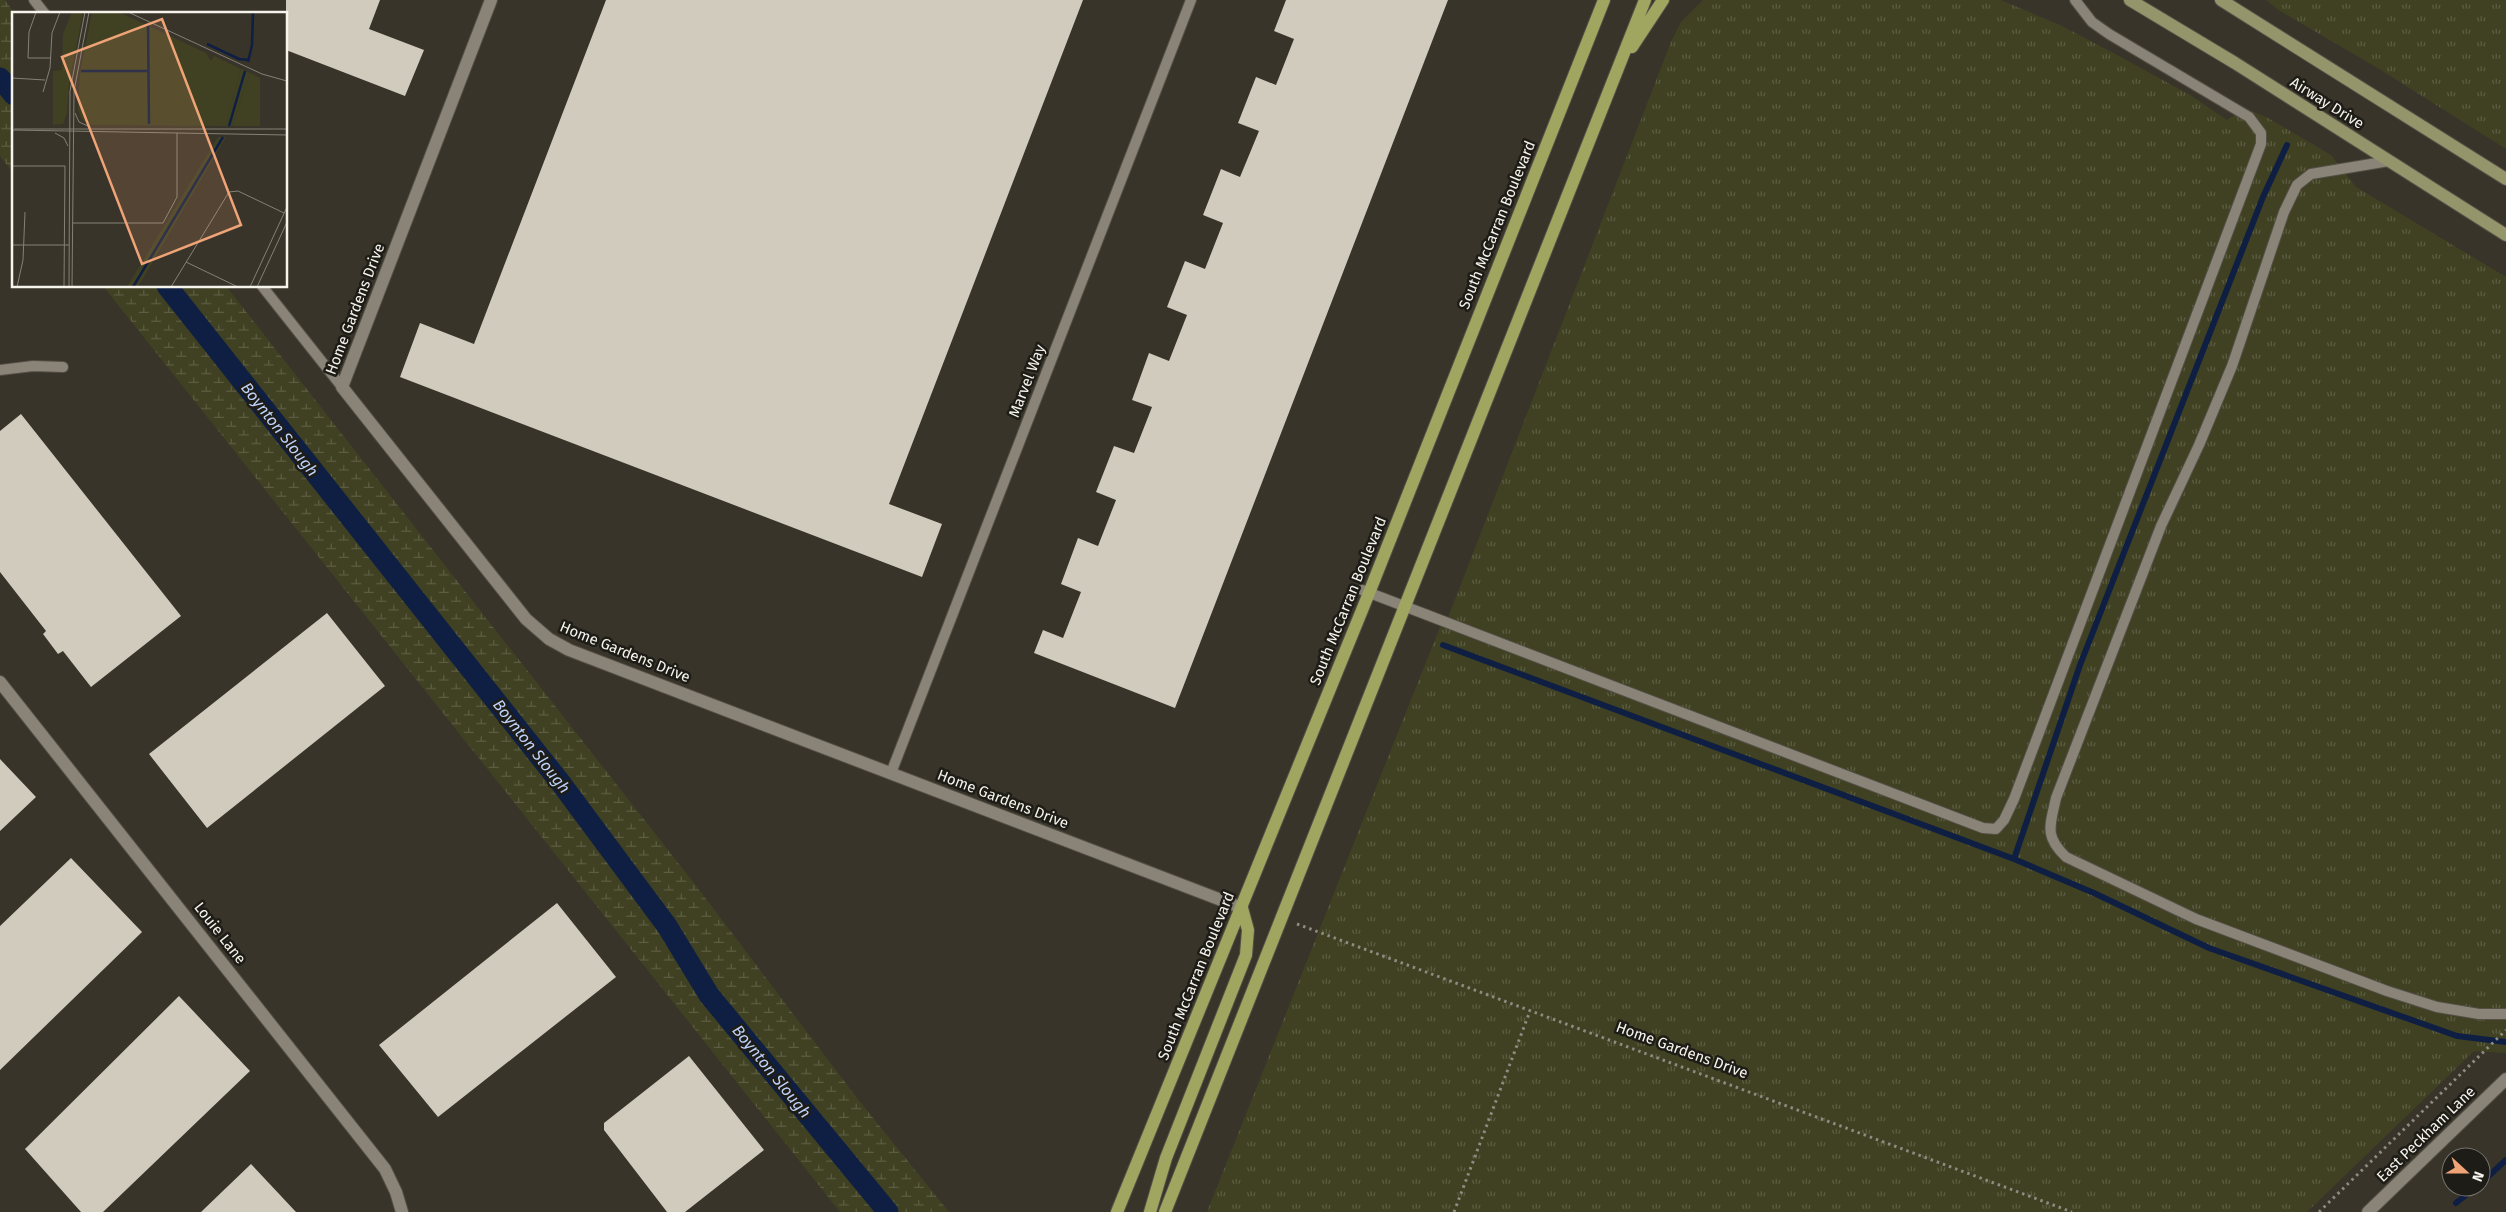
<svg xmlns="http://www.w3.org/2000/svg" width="2506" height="1212" font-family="'Fira Sans',sans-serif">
<defs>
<pattern id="grass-tufts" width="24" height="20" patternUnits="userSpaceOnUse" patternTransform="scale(1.25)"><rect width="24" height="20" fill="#3f4122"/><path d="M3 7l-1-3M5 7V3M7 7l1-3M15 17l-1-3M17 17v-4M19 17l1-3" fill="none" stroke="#5c5d42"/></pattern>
<pattern id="wetland-marsh" width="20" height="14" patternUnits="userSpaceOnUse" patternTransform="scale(1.25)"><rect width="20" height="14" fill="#3f4122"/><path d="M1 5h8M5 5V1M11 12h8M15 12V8" fill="none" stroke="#5c5d42"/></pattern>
</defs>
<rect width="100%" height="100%" fill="#383429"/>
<path fill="url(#grass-tufts)" d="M1703,0H2001L2060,25L2119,56L2190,95L2227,120L2245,108L2268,118L2331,155L2356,187L2506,277V1053L2474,1051L2307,1212H1207L1420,677L1440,627L1444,628L1671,42L1681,22Z
M2266,0H2506V149L2376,67L2280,11Z"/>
<path fill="url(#wetland-marsh)" d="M0,0H5L15,14L14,174L0,156Z
M103,286H226L697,887L857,1098L949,1212H840Z"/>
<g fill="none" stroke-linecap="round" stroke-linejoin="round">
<path stroke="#0f1f43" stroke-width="6" d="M1443,645L2014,859L2094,893L2209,948L2457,1036L2506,1042
M2014,859L2080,665L2263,197L2287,145
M2481,1183L2506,1160
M2456,1203L2476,1187"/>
<path stroke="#0f1f43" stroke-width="21" d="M0,78L14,95
M167,286L560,782L667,926L709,995L888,1212"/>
</g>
<path fill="#d0cbbd" d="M286,0H380L369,29L424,50L405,96L286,50Z
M606,0H1083L889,504L942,524L922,577L400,377L420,323L474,344Z
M1286,0H1448L1175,708L1034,653L1043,630L1063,638L1081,592L1061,584L1078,538L1098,546L1116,500L1096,492L1114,446L1134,453L1152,407L1132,400L1149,353L1169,361L1187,315L1167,307L1185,261L1205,269L1223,223L1203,215L1221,169L1240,177L1259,131L1238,123L1256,77L1276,85L1294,39L1274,31Z
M21,414L181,616L91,687L63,651L58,654L43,634L46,631L0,572V431Z
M327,613L385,686L207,828L149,754Z
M0,759L36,797L0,831Z
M71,858L142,932L0,1070V926Z
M557,903L616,977L438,1117L379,1045Z
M179,996L250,1071L103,1212H81L25,1149Z
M689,1056L764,1150L685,1212H667L604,1130V1123Z
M251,1164L296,1212H201Z"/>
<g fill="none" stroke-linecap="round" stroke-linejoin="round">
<defs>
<path id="service" d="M34,0L45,14
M2389,161L2311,174L2297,185L2284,212L2232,366L2199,445L2161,526L2056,798C2050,826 2044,836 2066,857L2196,919L2387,991L2437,1007L2479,1014H2506
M262,286L342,387
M0,370L33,366L63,367
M1362,590L1983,828L1996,829L2004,820L2014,799L2261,144V133L2249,117L2109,34L2092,22L2075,0
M891,773L1191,0"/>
<path id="minor" d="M491,0L342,387L526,619L549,639L569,650L1242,908
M0,682L385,1169L396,1192L402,1212"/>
<path id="tertiary" d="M2368,1212L2506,1079"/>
<path id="secondary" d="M2130,0L2235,63L2506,235
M2221,0L2506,179"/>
<path id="primary" d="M1632,47L1663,0
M1117,1212L1369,593L1604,0
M1150,1212L1166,1158L1246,955L1248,930L1242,908
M1165,1212L1645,0"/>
</defs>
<use href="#service" stroke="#544f46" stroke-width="12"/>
<use href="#minor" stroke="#544f46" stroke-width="14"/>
<use href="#tertiary" stroke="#544f46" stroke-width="14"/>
<use href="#secondary" stroke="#544f46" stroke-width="14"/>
<use href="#primary" stroke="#544f46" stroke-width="14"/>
<path stroke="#8e8b82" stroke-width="3" stroke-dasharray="2.5 4" stroke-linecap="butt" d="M1297,924L2072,1212
M1454,1212L1530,1011
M2319,1212L2506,1030"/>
<use href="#service" stroke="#898477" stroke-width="10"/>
<use href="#minor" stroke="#898477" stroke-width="12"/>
<use href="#tertiary" stroke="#898477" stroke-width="12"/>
<use href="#secondary" stroke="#95956b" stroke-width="12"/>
<use href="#primary" stroke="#a0a660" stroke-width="12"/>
</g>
<g text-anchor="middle" stroke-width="5" stroke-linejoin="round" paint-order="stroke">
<g font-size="15" fill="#f7f4ed" stroke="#1e1c17">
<text transform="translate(2327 103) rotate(32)" y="5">Airway Drive</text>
<text transform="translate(1497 225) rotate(-68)" y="5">South McCarran Boulevard</text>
<text transform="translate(355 309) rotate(-69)" y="5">Home Gardens Drive</text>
<text transform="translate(1027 381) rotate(-69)" y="5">Marvel Way</text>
<text transform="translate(1348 601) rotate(-68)" y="5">South McCarran Boulevard</text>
<text transform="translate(625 652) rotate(22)" y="5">Home Gardens Drive</text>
<text transform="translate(1003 799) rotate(21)" y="5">Home Gardens Drive</text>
<text transform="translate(220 933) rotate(52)" y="5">Louie Lane</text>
<text transform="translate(1196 976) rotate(-68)" y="5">South McCarran Boulevard</text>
<text transform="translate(1682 1050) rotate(20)" y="5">Home Gardens Drive</text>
<text transform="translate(2426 1134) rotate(-44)" y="5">East Peckham Lane</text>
</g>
<g font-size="16" font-style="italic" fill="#bed3fb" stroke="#1e1c17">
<text transform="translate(280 429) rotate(52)" y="6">Boynton Slough</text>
<text transform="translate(532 746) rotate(52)" y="6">Boynton Slough</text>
<text transform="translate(772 1071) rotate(51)" y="6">Boynton Slough</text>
</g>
</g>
<g transform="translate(12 12)">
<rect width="275" height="275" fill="#383429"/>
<path d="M60,0H71L57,72L55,101L51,112L41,113V59L50,58L51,22ZM80,0H107L194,41L199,49L202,44L229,57L213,114L80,113L70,108L66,98L68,61ZM238,61L248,66V114H220Z" fill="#3f4122"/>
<path d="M229,57L238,61L220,114H213ZM206,125H214L126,275H115Z" fill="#3f4122"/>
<path fill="none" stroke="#0f1f43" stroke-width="2.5" d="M136,12L137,112M195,32L227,47L237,48M236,50L240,33L241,0M69,59H136M217,114L233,59M121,275L211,125"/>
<path fill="none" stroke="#848177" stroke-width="1" d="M24,0L17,20L16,46H39M116,0L250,62L275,69M0,66L33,68M31,80L38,56L40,21L48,0M63,101L67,110L78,115M2,117H275M0,118L275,123M43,121L52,126L56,134M0,154H53L52,275M61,211H151L165,185V121M0,233H57M174,250L226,275M5,275L11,248L13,200M57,275L58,79L73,0M60,275L62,79L77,0M159,275L217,180L226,179L272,201M238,275L275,195M245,275L275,210"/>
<path fill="#efa377" fill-opacity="0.15" stroke="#efa377" stroke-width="2.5" d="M150,7L229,213L130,252L50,45Z"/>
<rect width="275" height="275" fill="none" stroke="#f7f4ed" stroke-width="2.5"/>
</g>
<g transform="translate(2466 1172) rotate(111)"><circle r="24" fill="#1e1c17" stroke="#75726d"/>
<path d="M0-4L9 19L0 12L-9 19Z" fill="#efa377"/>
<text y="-8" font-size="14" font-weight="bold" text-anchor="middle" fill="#f7f4ed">N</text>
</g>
</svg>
